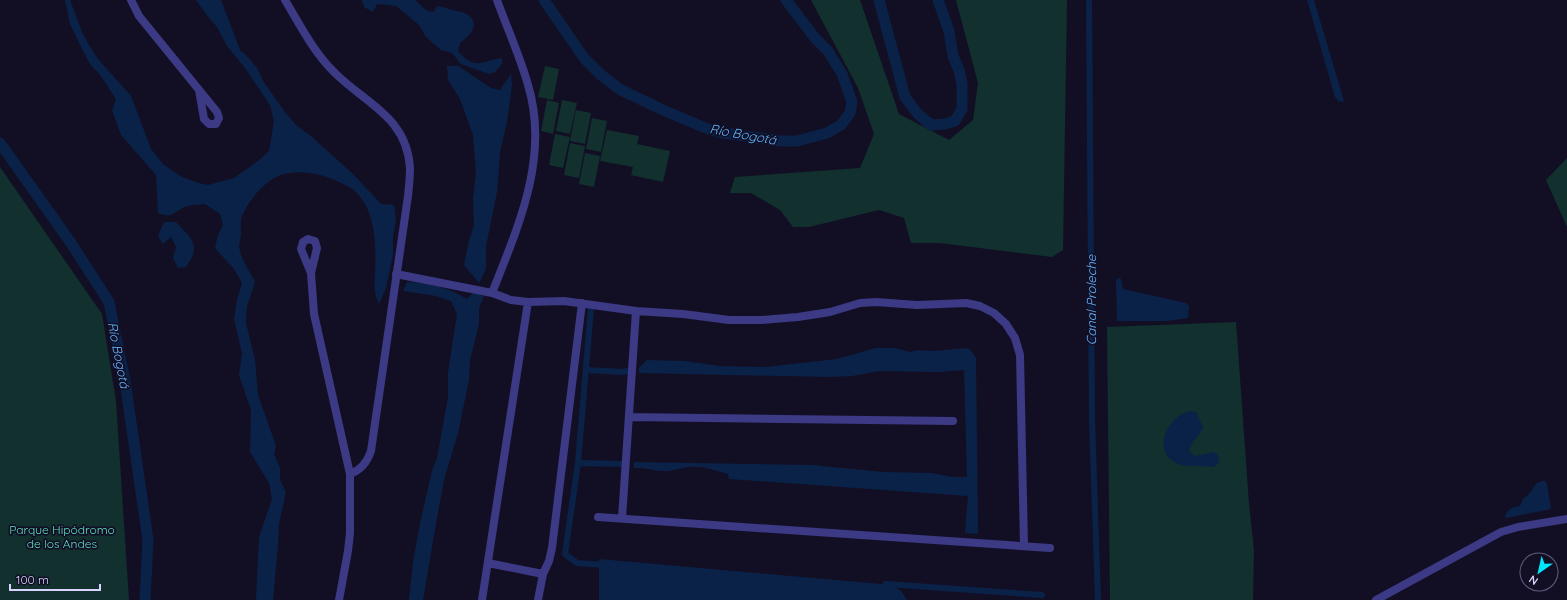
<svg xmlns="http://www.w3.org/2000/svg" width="1567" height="600" font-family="Quicksand,sans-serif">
<rect width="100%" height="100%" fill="#120f25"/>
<path fill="#11302e" d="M811,0H860L899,114L949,140L973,120L978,83L956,0H1067L1063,250L1052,257L940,243H911L904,218L879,210L809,227H793L780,210L751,193H730L735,177L860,168L874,134L858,88Z
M545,66L559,69L553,100L538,97Z
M547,100L559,103L553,134L541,131Z
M562,100L577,103L570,134L556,131Z
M576,110L591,113L585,144L570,141Z
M592,118L607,121L601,152L586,149Z
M607,130L639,136L637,144L670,151L663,182L631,175L633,167L600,161Z
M555,134L570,137L563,168L549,165Z
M570,143L585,146L579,178L564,175Z
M585,153L600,156L594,187L579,184Z
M1567,158V227L1546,180Z
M0,167L102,314L116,401L129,600H0Z
M1236,322L1249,504L1254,550L1253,600H1110L1107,327Z"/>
<path fill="#0b2248" d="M65,0H70L82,32L89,45L98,59L131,96L151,149L163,164L180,176L198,183L208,185L234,178L258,161L269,151L274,121L270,105L245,68L227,46L217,27L206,14L196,0H221L240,50L247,56L257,68L263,81L282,108L295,124L312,137L354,175L381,204L394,205L396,220L393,236V255L386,288L379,304C374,294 374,286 375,275C376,246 377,214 356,192C351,187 343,184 337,181C322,174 298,169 281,175C264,181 249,200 242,216C240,222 241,228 241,234C241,238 239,242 239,246C240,257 250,272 255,282L247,306L246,323L255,360L258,395L276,446L274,454L280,468V480L286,492L279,524L278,545L273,600H256L259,537L272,499L269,483L250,452L251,410L239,375L242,353L234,319L237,300L242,283L234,269L215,248L218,235L223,225L220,214L205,204C199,205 191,204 185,207C173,212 172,219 158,213L156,175L121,135L112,110L116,99L101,76L90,64L83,51L70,24Z
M362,0H415L427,11L434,12L437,6C443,7 447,8 452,10C456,11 459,11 462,12C482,20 473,34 460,43L458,51C475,71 482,61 502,58V64L495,72L489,74L461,64L452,53L441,50L426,37L419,25L396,6L377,4L373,12L364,7Z
M1307,0H1314L1344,101L1339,102L1335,97Z
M447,66H458L491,88L500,90L511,74L512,84L507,122L500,152L497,192L486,246V269L479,283L464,265L469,241L474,225L473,199L476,172L473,135L460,99L448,80Z
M164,222H176C192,240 202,244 186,267L178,268L173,258L176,247L171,237L163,244L158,236Z
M1119,278L1121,279L1123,289L1186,303L1189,306L1188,318L1167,321H1117L1116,285V280Z
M407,282C429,283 449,288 467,299L473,293L484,296L479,308V324L470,360L469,380L458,433L445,476L438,512L423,600H409L413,562L420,523L432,471L437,458L448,397V373L457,314L451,301L436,296L403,291Z
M876,348H894L910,352L918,350L933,351L968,348L973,353L976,358L978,534L965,533L968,496L729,479L728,474C712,470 705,466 688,467C679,468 671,472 662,471C653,471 644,467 634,468V462L812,465L883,472L932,473L952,477H967L964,370L939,372L880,371L852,376L829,377L639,373V368L647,360L684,361L720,366L766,367L837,359Z
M1190,411L1196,412L1203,427C1200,436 1191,442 1189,451L1195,456L1213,452L1217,454L1219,458L1218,464L1213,467C1202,465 1186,468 1176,463C1151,450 1168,416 1190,411Z
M1542,481H1545L1547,484L1551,509L1507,518L1505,516C1508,509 1512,507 1520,506L1523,499L1527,496L1537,483Z
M599,559L892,585L901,591L907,600H599Z"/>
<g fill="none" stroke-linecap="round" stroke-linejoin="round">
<path stroke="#0b2248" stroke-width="6" d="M1089,0L1092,420L1098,600
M591,308L578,463L565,554L577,563L605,565
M586,370L623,372L627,371
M578,463L624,464
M886,584L1042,595"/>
<path stroke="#0b2248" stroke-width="11" d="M544,0L584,58L601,75L621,90L665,111L708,129L723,133L781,141H797L827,133L841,125L850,113L852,102L842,74L828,51L815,38L786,0
M879,0L905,97L918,114L931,125L945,124L955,121L962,109V84L959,70L953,56L949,31L938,0
M0,143L71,243L109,302L125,381L148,540L145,600"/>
<path stroke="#3c3985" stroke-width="8" d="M131,0L139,16L217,112L219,118L216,124H209L204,119L199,90
M285,0C300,25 314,53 335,73C366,104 407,117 410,168C410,177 409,187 408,196L371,451C367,463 361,470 350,474
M311,273L301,249L303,242L308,239L315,241L317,248L311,273L314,314L350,474V533L348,551L339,600
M396,274L492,293L511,300L528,302L564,301L636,311L683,314L729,320H761L798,317L830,312L860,303L876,302L917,305L966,303L980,306L994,313L1006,324L1015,338L1020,355L1024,546
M492,293C518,227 550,157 528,85C520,56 507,28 497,0
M629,417L953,421
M598,517L1050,548
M622,518L636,311
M488,563L543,574
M482,600L528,302
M538,600L543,574L549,561L552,548L582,303
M1376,600L1501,532L1518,527L1567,519"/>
</g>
<g text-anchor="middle" stroke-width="3.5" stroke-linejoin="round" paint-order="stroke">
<g font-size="12" fill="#5de1c0" stroke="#120f25">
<text x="62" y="534">Parque Hipódromo<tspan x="62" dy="14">de los Andes</tspan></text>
</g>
<g font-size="13" font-style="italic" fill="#61b6ff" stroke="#120f25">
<text transform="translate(743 134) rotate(10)" y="5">Río Bogotá</text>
<text transform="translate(1091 300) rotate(-90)" y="5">Canal Proleche</text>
<text transform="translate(119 355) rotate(79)" y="5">Río Bogotá</text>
</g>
</g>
<g transform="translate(1539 572) rotate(214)"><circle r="19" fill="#120f25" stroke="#615d7c"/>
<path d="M0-3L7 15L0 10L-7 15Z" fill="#00e6fe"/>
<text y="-6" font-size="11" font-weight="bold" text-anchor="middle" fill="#d8d3ff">N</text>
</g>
<path d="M10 584v6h90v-6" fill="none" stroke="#d8d3ff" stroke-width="2"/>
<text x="16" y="584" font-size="12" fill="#d8d3ff" stroke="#120f25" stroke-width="3" paint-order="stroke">100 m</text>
</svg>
